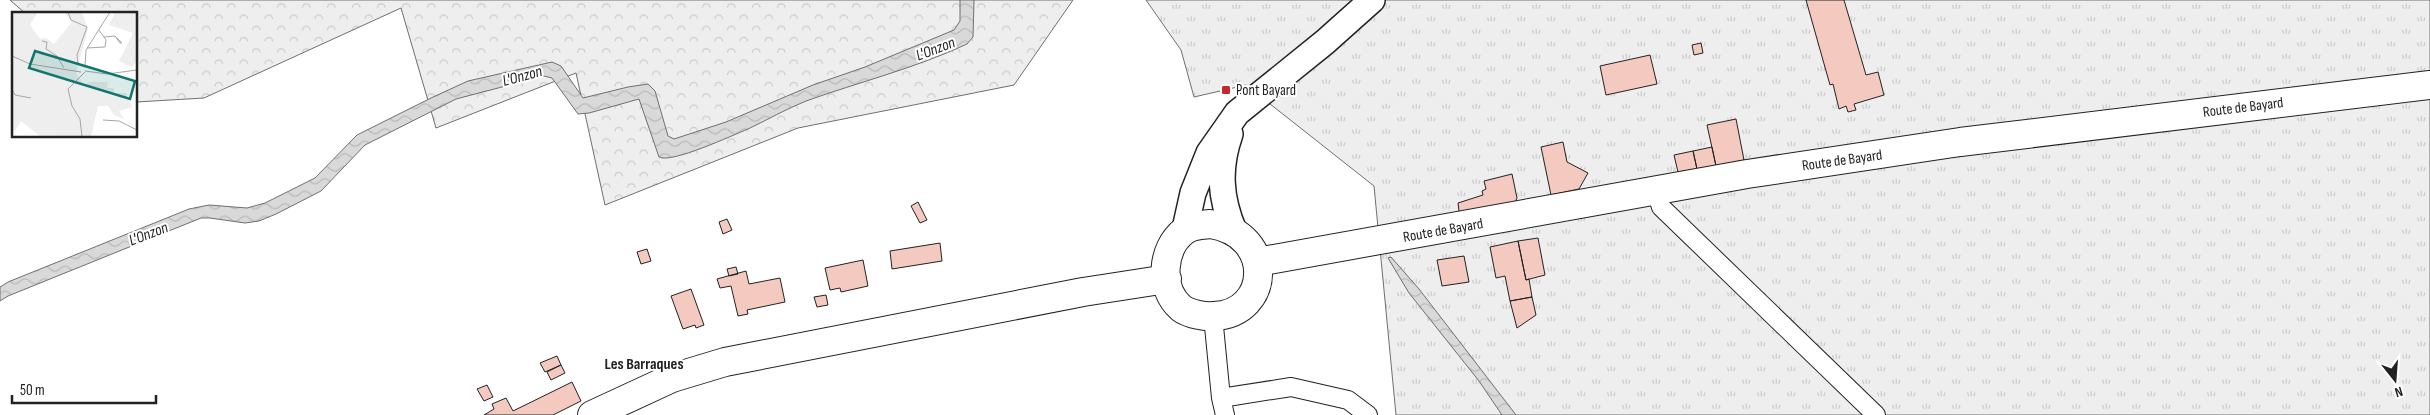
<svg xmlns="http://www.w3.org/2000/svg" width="2430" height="415" font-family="'Sofia Sans Condensed',sans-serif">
<defs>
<pattern id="grass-tufts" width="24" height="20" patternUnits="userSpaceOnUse" patternTransform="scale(1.25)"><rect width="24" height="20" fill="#eee"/><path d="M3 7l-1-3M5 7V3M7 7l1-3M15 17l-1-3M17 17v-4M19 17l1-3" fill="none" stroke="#ccc"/></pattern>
<pattern id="forest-crowns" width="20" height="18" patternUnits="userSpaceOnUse" patternTransform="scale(1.25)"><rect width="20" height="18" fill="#eee"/><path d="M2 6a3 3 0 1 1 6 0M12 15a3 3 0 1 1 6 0" fill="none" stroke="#ccc"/></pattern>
<pattern id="water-waves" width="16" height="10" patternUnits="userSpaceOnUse" patternTransform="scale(1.25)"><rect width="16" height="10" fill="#d9d9d9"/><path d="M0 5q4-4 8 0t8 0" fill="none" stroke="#bababa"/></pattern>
</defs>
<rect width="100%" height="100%" fill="#fff"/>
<path fill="url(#grass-tufts)" stroke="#6f6f6f" d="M1146,0H2430V415H1396L1374,186L1246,85L1194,97L1181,50Z"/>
<path fill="url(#forest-crowns)" stroke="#6f6f6f" d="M10,0H1073L1014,85L798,128L605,205L576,73L436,128L401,8L204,98L136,102V14H26Z"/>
<path fill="url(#water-waves)" stroke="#6f6f6f" d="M960,0H974L973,37L967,44C916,68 859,82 806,101C786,109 767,120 748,129C733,135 671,164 659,157L639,99L589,113L578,114L552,78L544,76L456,99L365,145L321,191L276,214L259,221L245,223L210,218H201L8,296L0,301V287L8,282L189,209L209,205L247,208L265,203L315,178L357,135L431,98L468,81L552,62L561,66L583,98L628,87L648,84L655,91L668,136L674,139L726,122L813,85L865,67L954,30L960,21Z
M1391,257L1419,289L1516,415H1502L1479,381L1409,293L1388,258Z"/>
<path fill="#f3c9c0" stroke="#222" d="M1806,0H1844L1866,75L1878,72L1884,95L1854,104L1856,110L1848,112L1846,106L1839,109L1833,84L1830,85Z
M1701,43L1703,53L1694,55L1692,45Z
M1650,55L1657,84L1606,95L1600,66Z
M1736,119L1744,160L1716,166L1707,125Z
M1563,142L1567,162L1588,173L1579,189L1551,195L1541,147Z
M1712,147L1716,166L1697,169L1693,151Z
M1693,151L1697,169L1678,172L1674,155Z
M1512,174L1517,198L1512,209L1460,219L1458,203L1483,195L1482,191L1486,189L1484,181Z
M918,202L927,220L920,223L911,206Z
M727,219L732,230L723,234L719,222Z
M1538,238L1545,275L1526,280L1518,241Z
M1518,241L1526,280L1529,279L1532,297L1510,301L1505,276L1496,278L1490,247Z
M940,243L942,261L892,269L890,251Z
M647,249L651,261L641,264L637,252Z
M1464,256L1469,282L1442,286L1437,260Z
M863,260L868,286L841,292L840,288L830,290L825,268Z
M736,267L738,274L729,276L727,269Z
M746,271L749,284L780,278L785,302L747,310L748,314L738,316L731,286L720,288L717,279Z
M691,289L704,325L696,328L695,325L683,329L671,296Z
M826,295L828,305L817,307L814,297Z
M1532,297L1536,315L1517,328L1510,301Z
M557,356L561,365L545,372L540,363Z
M561,365L565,373L551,380L547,372Z
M572,382L581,401L553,415H484L494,409L492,404L506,398L513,411Z
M487,385L493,397L484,401L477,389Z"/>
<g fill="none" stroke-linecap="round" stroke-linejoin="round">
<defs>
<path id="minor" d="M1656,191L1661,207L1876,415
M1213,316L1221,398L1225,415
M1221,398L1291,387L1348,400L1368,415"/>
<path id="secondary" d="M1230,134C1218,168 1220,198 1234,231
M1185,229L1193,193L1209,153L1237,113L1325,42L1372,0"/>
<path id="primary" d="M1210,224C1276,234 1271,314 1214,316C1205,317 1189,314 1181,308C1158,288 1162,248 1184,231C1191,225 1202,225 1210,224Z
M1257,262L1747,174L1960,142L2430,85
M592,415L672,378L725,362L1083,292L1167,279"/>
</defs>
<use href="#minor" stroke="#222" stroke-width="20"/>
<use href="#secondary" stroke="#222" stroke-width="28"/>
<use href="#primary" stroke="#222" stroke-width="30"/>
<use href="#minor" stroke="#fff" stroke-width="18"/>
<use href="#secondary" stroke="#fff" stroke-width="25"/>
<use href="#primary" stroke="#fff" stroke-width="28"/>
</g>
<rect fill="#c62828" stroke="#fff" stroke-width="2" x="1221" y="85" width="10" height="10" rx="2.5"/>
<g text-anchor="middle" stroke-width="4" stroke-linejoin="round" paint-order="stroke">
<g font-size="15" fill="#222" stroke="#fff" text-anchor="start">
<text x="1236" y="95">Pont Bayard</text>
</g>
<g font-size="15" fill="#222" stroke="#fff">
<text transform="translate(2243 107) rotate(-7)" y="5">Route de Bayard</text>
<text transform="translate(1842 160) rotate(-8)" y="5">Route de Bayard</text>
<text transform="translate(1443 230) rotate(-10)" y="5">Route de Bayard</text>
</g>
<g font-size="16" font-style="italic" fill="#222" stroke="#fff">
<text transform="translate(935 48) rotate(-21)" y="6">L'Onzon</text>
<text transform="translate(522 75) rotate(-15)" y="6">L'Onzon</text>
<text transform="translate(148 233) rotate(-21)" y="6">L'Onzon</text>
</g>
<g font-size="16" font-weight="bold" fill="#222" stroke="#fff">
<text x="644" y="369">Les Barraques</text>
</g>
</g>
<g transform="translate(12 12)">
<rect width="125" height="125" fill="#fff"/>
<path d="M0,0H26L18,13L28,27L34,26L42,32L60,10L52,0H70L76,17L64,61L73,76L66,83L59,97L40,107L35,125H29L9,109L3,119L0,118ZM103,0H125V49L120,55L107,49L121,21L97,13Z" fill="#eee"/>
<path d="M77,70H96L95,76H102V81H114L120,95L107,99L112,107L102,103L96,94H86L79,125H35L40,107L59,97V89Z" fill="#eee"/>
<path fill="none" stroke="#a7a7a7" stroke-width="1" d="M56,0L59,8L75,15L65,43L66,51L73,55M92,25L103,24L110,31H108L103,24M30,29L35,30L34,37L45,44L52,56M75,36L93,35L94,28L87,18M0,44L18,52L69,60M73,54L74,38L98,0M73,59L95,62L125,58M0,77L3,83L19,86M91,108L107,109L125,118M70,125L68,107L60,94L56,77L73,60"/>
<path fill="#0f766e" fill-opacity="0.15" stroke="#0f766e" stroke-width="2.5" d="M23,39L123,69L118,87L17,56Z"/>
<rect width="125" height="125" fill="none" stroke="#222" stroke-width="2.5"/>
</g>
<g transform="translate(2395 380) rotate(163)" stroke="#ffffff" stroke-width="4" paint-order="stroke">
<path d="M0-4L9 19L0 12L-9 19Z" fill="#222222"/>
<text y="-8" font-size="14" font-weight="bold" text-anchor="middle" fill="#222222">N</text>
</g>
<path d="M12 395v8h144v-8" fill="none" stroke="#222222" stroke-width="2.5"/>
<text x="20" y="395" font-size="15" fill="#222222" stroke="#ffffff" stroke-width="4" paint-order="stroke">50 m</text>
</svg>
